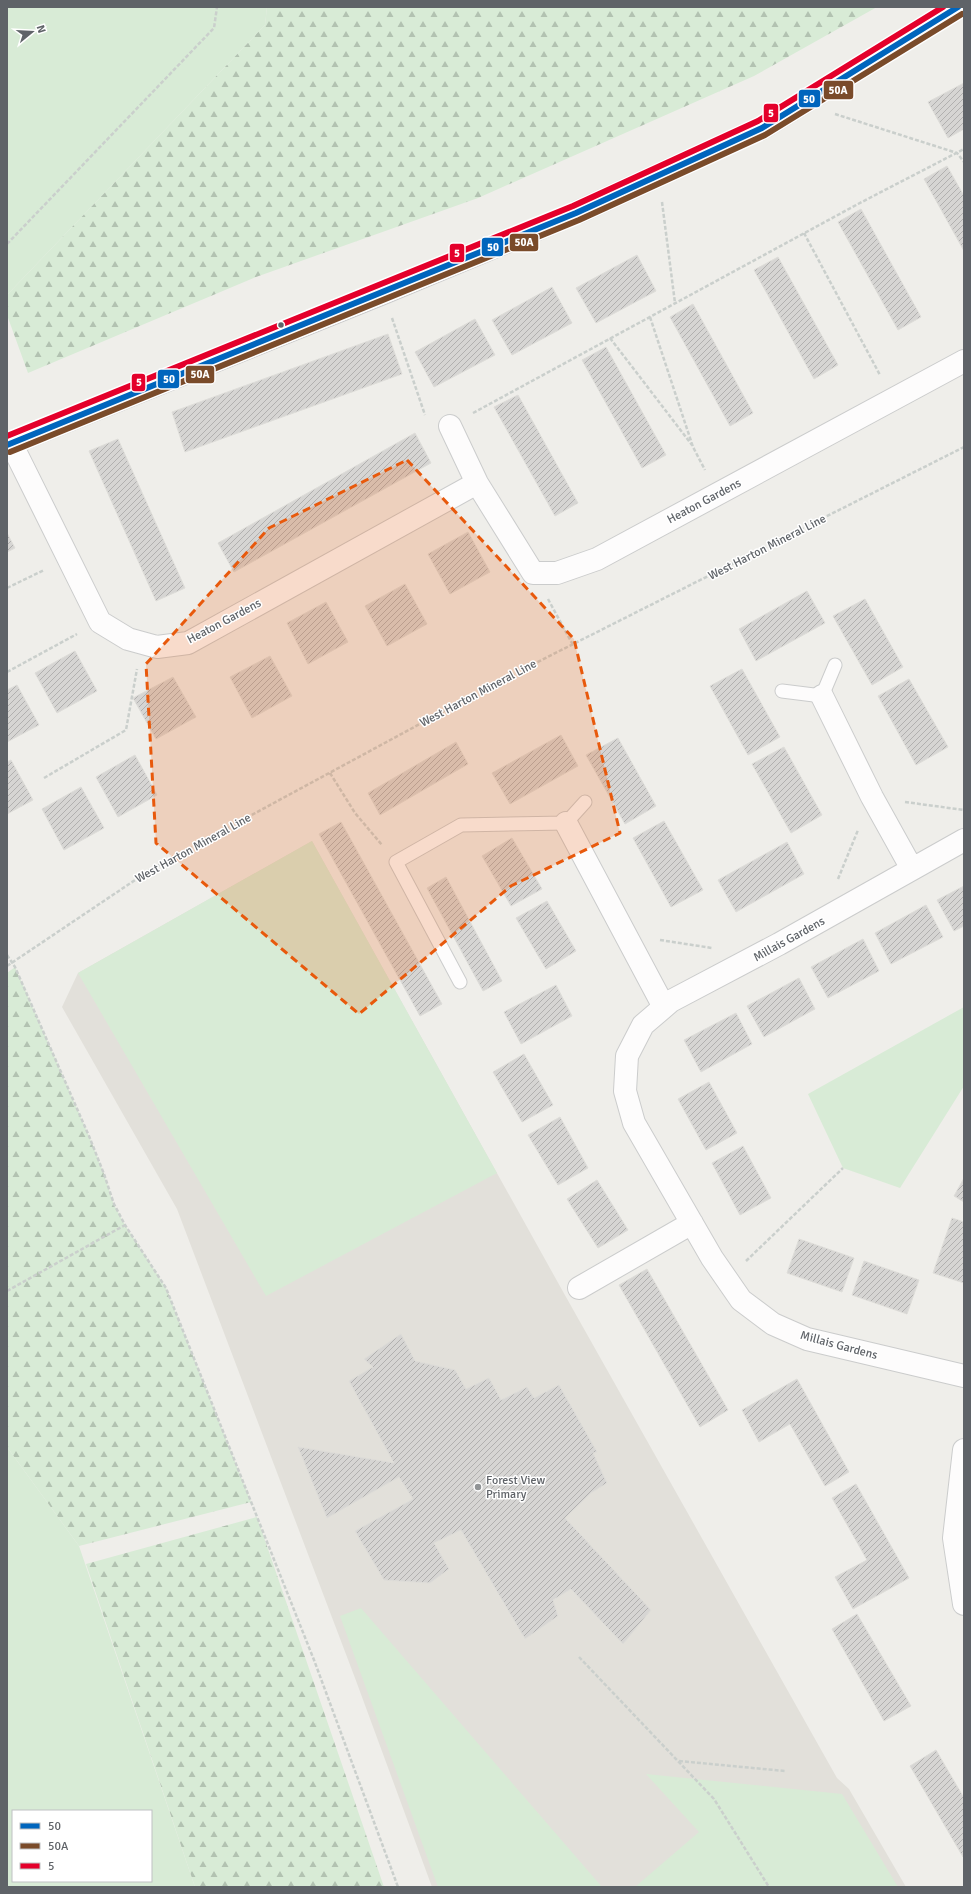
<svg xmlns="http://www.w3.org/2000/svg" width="971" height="1894" font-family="Signika,sans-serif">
<defs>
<pattern id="forest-firs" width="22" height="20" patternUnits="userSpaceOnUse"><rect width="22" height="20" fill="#d8ebd6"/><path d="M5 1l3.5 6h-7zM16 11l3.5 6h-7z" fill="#b2c2b1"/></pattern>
<pattern id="building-hatch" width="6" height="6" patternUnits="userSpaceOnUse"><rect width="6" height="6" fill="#d6d5d3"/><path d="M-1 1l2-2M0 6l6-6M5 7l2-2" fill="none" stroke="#b1b0af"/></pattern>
</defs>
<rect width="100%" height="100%" fill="#efeeea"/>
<path fill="#e2e0da" d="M312,841L566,1297L837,1778L849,1789L906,1887H432L355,1678L177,1209L62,1007L78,973Z"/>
<path fill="#d8ebd6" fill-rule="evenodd" d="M7,7H267L265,25L7,295Z
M312,841L497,1173L266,1296L78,973Z
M964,1007V1086L900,1188L843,1168L808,1094Z
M7,1447L79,1546L195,1887H7ZM13,1811H151V1881H13Z
M361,1608L602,1887H438L340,1616Z
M646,1774L842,1794L898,1887H635L699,1832Z"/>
<path fill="url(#forest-firs)" d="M267,7H877L754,76L478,198L256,277L28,373L7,315V295L265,25Z
M15,967L89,1136L104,1174L114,1205L125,1225L166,1288L251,1502L79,1546L7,1447V973Z
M257,1517L384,1887H195L86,1564Z"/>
<path fill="url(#building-hatch)" stroke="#deddd9" d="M964,83V129L948,138L928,102Z
M947,166L964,196V251L924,179Z
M861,209L921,317L898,330L838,222Z
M637,255L656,291L596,323L576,288Z
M778,257L838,365L814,379L754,270Z
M552,287L572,323L512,355L492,320Z
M693,304L753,413L730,426L670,317Z
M475,319L495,355L434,387L415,352Z
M388,334L402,374L185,452L172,412Z
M606,347L666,455L642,468L582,360Z
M518,395L578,503L555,516L494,407Z
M415,433L431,463L234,572L218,543Z
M118,439L185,588L156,601L89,451Z
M468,532L490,572L450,594L428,554Z
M7,533L15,548L7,552Z
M405,584L427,624L387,646L365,606Z
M807,591L825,623L756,661L739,629Z
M865,599L903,667L872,685L833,616Z
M326,602L348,642L308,664L287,623Z
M75,651L97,691L57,713L35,673Z
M270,656L292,696L252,718L230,677Z
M742,669L780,737L748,755L710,686Z
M173,677L196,717L156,739L133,698Z
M909,679L948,747L916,765L878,696Z
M17,685L39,725L7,742V690Z
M561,735L578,766L510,804L492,773Z
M618,738L656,806L625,824L586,755Z
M456,742L468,764L380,815L368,793Z
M784,747L822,815L791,833L752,764Z
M135,755L157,795L118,817L96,777Z
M11,760L33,800L7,814V762Z
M81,787L104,828L64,850L42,809Z
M664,821L703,890L671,907L633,838Z
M341,822L442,1004L420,1016L319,834Z
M512,838L542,889L511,906L482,856Z
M787,842L804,874L736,912L718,880Z
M446,877L502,981L483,991L427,888Z
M964,886V926L954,931L937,900Z
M547,901L576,951L546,969L516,918Z
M926,905L943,937L891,964L875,933Z
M863,939L879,971L828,998L811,967Z
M799,978L815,1009L764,1037L747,1006Z
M556,985L572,1016L521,1044L504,1012Z
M736,1013L752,1044L701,1072L684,1040Z
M524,1054L553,1105L522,1122L493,1072Z
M709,1082L737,1133L706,1150L678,1099Z
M560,1117L588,1168L558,1185L528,1135Z
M743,1146L771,1198L740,1215L712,1163Z
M964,1178V1202L954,1196Z
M597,1180L628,1230L598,1248L567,1199Z
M952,1218L964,1222V1283L933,1273Z
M799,1239L854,1258L842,1292L787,1273Z
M864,1261L919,1280L907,1314L852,1295Z
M647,1269L728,1410L700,1427L619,1285Z
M401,1334L415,1361L455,1370L466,1389L489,1378L501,1400L527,1387L534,1398L559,1385L597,1452L593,1453L607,1483L591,1493L565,1518L651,1610L623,1644L571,1589L553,1600L558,1616L525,1639L461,1530L434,1543L449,1569L430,1583L384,1580L355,1531L413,1499L399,1477L327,1518L298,1447L394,1463L349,1381L373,1367L364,1359Z
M797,1379L849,1472L825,1486L790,1424L759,1442L742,1410Z
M856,1484L909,1578L853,1609L835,1577L867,1560L832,1498Z
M857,1614L911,1706L884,1721L832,1629Z
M936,1750L964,1798L963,1857L910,1766Z"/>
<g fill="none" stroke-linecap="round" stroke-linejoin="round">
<defs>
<path id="lane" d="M782,691L822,696L835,665
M460,982L396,862L461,825L566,823L585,802"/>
<path id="street" d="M450,426L477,483L533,573H557L597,559L964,361
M11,443L100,622L128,639L157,647L188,643L477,483
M822,696L872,797L912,869
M566,823L664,1007
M964,840L779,944L671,1001L643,1025L627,1056L625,1091L634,1123L712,1258L741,1300L773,1324L807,1339L964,1376
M579,1288L692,1223
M964,1450L954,1538L964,1604"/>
<path id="secondary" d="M7,445L383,293L576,213L762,128L958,7"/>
</defs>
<use href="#lane" stroke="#cbcccc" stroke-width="15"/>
<use href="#street" stroke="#cbcccc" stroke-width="24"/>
<use href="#secondary" stroke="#cacacb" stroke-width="24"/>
<path stroke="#cacfcc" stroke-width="2.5" stroke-dasharray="4 2" stroke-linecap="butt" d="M835,114L957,153L964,162
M662,202L675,303
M804,233L880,375
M7,244L214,28L217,7
M650,317L693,447L705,470
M392,318L425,415
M610,338L692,445
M473,413L858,204L964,149
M7,588L44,570
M548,599L573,645
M7,672L77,634
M330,773L355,813L382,845
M44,778L126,730L137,669
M905,802L964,810
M838,879L858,830
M660,940L712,948
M7,955L15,967L89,1136L104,1174L114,1204L125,1225L166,1288L314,1660L398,1887
M7,966L150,870L490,686L964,447
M746,1261L843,1168
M7,1291L125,1225
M579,1657L714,1799L769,1887
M679,1761L785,1771"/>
<use href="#lane" stroke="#fdfcfc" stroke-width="13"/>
<use href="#street" stroke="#fdfcfc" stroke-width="22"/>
<use href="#secondary" stroke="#fdfcfc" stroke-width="22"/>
<defs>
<path id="bus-1" d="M7,445L576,213L762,128L958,7"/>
<path id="bus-2" d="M10,452L579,220L765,135L962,14"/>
<path id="bus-3" d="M7,436L573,206L758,121L943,7"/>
</defs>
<use href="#bus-1" stroke="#fff" stroke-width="9"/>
<use href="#bus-2" stroke="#fff" stroke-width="9"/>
<use href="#bus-3" stroke="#fff" stroke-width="9"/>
<use href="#bus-1" stroke="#0065bd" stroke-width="6"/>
<use href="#bus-2" stroke="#7a4b2a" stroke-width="6"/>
<use href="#bus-3" stroke="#e4002b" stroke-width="6"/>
</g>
<path fill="#e8590c" fill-opacity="0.2" stroke="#e8590c" stroke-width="3" stroke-dasharray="8 5" stroke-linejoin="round" d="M407,460L574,639L620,833L511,886L359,1014L156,843L146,664L269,528Z"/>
<circle fill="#5f6368" stroke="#fff" stroke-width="1.5" cx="281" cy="325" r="3.5"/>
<circle fill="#919496" stroke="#fff" stroke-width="1.5" cx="478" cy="1487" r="4"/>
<g text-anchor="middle" stroke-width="3" stroke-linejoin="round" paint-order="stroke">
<g font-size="12" fill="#5f6368" stroke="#fff">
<text transform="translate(704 501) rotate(-28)" y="4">Heaton Gardens</text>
<text transform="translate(767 547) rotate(-27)" y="4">West Harton Mineral Line</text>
<text transform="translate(224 621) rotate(-28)" y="4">Heaton Gardens</text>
<text transform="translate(478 693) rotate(-28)" y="4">West Harton Mineral Line</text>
<text transform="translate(193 848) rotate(-29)" y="4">West Harton Mineral Line</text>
<text transform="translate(789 939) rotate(-29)" y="4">Millais Gardens</text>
<text transform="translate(839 1345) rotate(15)" y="4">Millais Gardens</text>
</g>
<g font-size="12" fill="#5f6368" stroke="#fff" text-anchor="start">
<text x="486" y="1484">Forest View<tspan x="486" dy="14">Primary</tspan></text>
</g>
</g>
<g stroke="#fff" stroke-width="1.5">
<rect x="823" y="80" width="31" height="20" rx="4" fill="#7a4b2a"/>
<rect x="798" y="89" width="23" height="19" rx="4" fill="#0065bd"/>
<rect x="763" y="103" width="16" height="20" rx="4" fill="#e4002b"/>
<rect x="509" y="233" width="30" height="19" rx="4" fill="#7a4b2a"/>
<rect x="481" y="237" width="23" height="20" rx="4" fill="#0065bd"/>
<rect x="449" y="243" width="16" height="20" rx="4" fill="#e4002b"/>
<rect x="185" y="365" width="30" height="19" rx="4" fill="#7a4b2a"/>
<rect x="157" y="369" width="23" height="20" rx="4" fill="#0065bd"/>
<rect x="131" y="373" width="15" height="19" rx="4" fill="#e4002b"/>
</g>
<g font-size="11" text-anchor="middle" font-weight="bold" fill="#fff">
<text x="838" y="94">50A</text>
<text x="809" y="103">50</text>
<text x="771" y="117">5</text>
<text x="524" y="246">50A</text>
<text x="493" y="251">50</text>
<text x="457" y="257">5</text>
<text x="200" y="378">50A</text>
<text x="169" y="383">50</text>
<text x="139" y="386">5</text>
</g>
<rect width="971" height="1894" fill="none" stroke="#5f6368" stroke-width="16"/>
<rect x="12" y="1810" width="140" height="72" fill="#ffffff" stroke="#bfc1c3"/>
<rect x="20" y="1823" width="20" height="6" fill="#0065bd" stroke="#bfc1c3"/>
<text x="48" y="1830" font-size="12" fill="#5f6368">50</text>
<rect x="20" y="1843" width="20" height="6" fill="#7a4b2a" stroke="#bfc1c3"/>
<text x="48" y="1850" font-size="12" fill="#5f6368">50A</text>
<rect x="20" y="1863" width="20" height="6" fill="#e4002b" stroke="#bfc1c3"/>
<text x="48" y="1870" font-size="12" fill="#5f6368">5</text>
<g transform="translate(32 32) rotate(72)" stroke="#ffffff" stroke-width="3" paint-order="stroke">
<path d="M0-3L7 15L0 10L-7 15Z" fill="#5f6368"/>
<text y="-6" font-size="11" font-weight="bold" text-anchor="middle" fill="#5f6368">N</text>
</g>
</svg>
